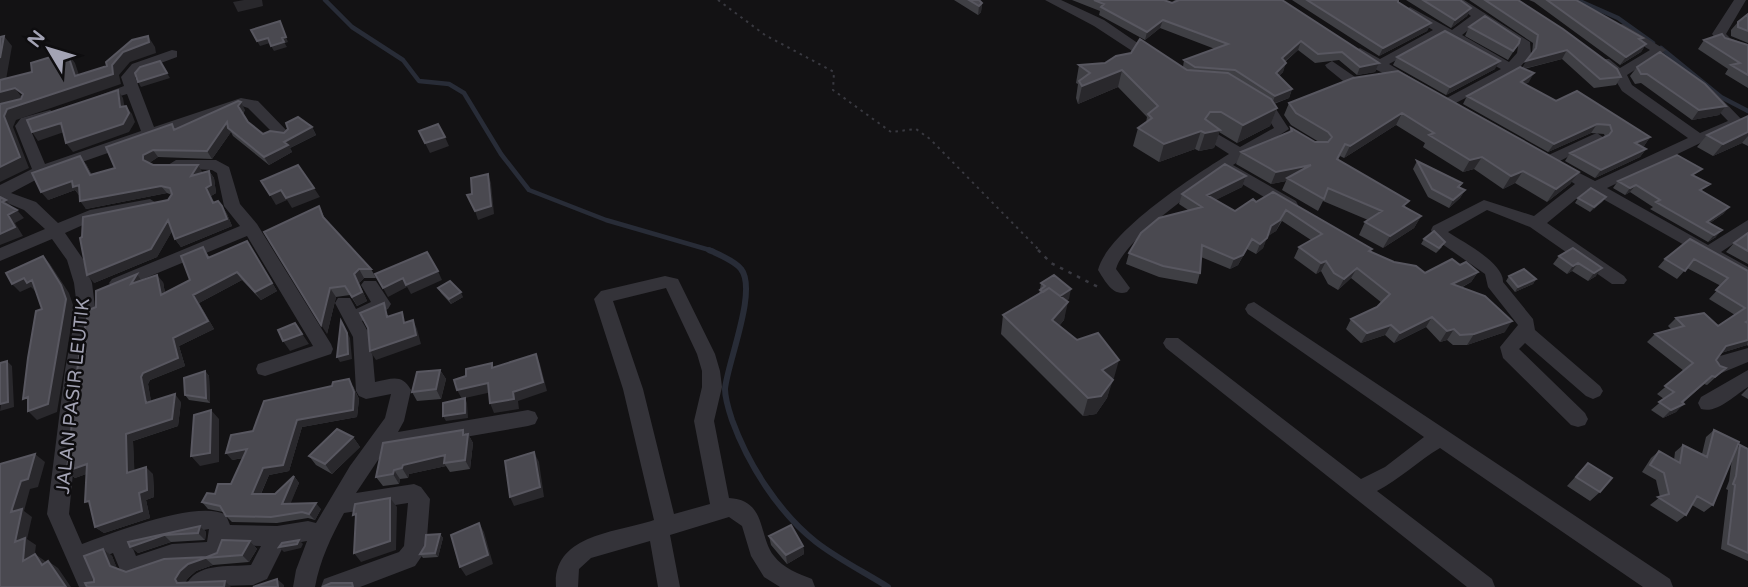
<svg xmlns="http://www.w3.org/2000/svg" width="1748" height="587" font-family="'Varela Round',sans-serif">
<rect width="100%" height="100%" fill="#131214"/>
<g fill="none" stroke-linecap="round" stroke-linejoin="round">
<path stroke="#282c37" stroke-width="4.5" d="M325,0L352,27L403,60L419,81L449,84L464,93L501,154L529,190L606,220L713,251
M1577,0L1618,18L1653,43
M1661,48L1721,97L1748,111"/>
<path stroke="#282c37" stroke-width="6" d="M709,250C718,254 735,261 741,269C758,290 727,364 725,389C725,398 729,411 732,420C748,464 778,512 816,542C838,559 864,572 888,587"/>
<path stroke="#393940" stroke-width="2" stroke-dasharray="2.5 4.5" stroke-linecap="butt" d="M718,0L765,35L834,72L833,90L891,132L916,129L930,139L1040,251"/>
<path stroke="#393940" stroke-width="2.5" stroke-dasharray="3.5 6" stroke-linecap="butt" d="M1038,250L1051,263L1100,288"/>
<path fill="#343339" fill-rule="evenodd" d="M1045,0H1061L1104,20L1161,59L1159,62H1149L1094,26Z
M1450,0H1464L1530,42L1531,54L1516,72L1446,108L1441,107V101L1501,69L1446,40L1443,35L1389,64L1415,80L1417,83L1410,87L1373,68L1353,52L1360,48L1380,59L1433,30L1406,14L1404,11L1410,7L1452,30L1471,16ZM1480,21L1518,46L1517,53L1509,62L1462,35Z
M1734,0H1746L1726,34L1730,38L1748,45V54L1720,44L1712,34Z
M1623,24L1666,50L1627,75L1632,85L1700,133L1728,121L1701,93L1708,89L1713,90L1744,122L1607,188L1708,245L1748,220V234L1721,252L1748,267V281L1587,190L1547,223L1624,276L1627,280L1624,284H1612L1530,227L1487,210L1448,232C1463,242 1504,263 1503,282L1533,319L1535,330L1600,386L1603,391L1600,396L1593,399L1586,396L1525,343L1519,349L1585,413L1588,419L1585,425L1578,427L1571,425L1503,358L1500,347L1518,325L1488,287L1485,274L1435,239L1431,230L1433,226L1484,200L1534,216L1575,184L1551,169L1549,165L1542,164L1539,161L1542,158L1592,135L1597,133L1604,138L1558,162L1595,181L1688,138L1622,91L1613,76L1597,62L1599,59H1609L1620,68L1650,50L1618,31V25Z
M172,50L177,51V57L142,70L135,77L154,127L241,98L258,101L288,132L290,135L288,138H278L248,108L242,106L45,175L11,193L36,202L58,223L90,210L150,199L158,204L150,209L94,220L65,233L83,259L92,283L95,307L83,370L69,514L82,544C111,534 198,499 226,515L230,525L277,526L308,521L316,523L350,466L385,418L391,394L366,399L359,396L356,391L353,337L335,303L338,298H350L356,309L371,302L361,285L364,281H376L391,304L388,309L362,321L371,337L375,382C391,379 402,373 411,390L404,421L398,432L528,410L535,412L538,418L535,424L528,426L384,451L356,493L414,484L421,487L430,499L426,550L415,566L360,587H321L324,579L399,552L404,546L408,503L344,513C331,537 320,560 315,587H293L296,570L307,541L284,545L267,579L253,585L185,587C196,562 228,567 251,565L261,546L228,545L222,559L214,562L172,564L134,577L121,572L113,553L90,562L101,587H79L47,514L65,370L77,307L74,283L67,260L52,239L0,261V248L45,229L24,210L0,200V185L32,169L15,126L21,118L50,110L57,114L29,126L45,164L141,131L127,94L97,103L90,99L124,86L121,77L132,64ZM209,529L207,542L172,544L136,556L132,546L147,541Z
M1332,61L1358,79V85H1348L1327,68L1325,65Z
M1257,98L1276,109L1289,129L1233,165L1296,201L1298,205L1296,209H1284L1222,172C1196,189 1123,241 1116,269L1130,288L1127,292C1113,297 1105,281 1098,270C1107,232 1195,175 1229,154L1204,138L1202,135L1204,132H1214L1240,147L1274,128L1266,115L1250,102Z
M176,160H216L229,167L240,204L257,224L331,344L333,349L331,354L265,376L258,374L256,369L258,364L313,346L247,236L124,287H112L109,283L112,279L240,226L224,206L217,173L212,170L171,168L168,165Z
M665,276L678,279L715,354L720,371L722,387L714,421L729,498C767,500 758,536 774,556C783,568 799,574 812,579L815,587H780L764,577L751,556L742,526L729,517L670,535L680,587H658L650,541L591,558L579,569L578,587H556C552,534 616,533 654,520L623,389L594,299L601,291ZM666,288L697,354L702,371V387L694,421L710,504L674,514L643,389L613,301Z
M1254,302L1670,579L1673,587H1643L1440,448C1418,461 1400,479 1377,491L1492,579L1495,587H1467L1166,348L1163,343L1166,338H1178L1361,479L1385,467L1424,437L1248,314L1245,309L1248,304Z
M1748,348V362L1719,374L1712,372L1710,367L1720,356Z
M1748,370V387C1735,395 1717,414 1701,409L1698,403L1701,397Z"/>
</g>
<path fill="#3f3f44" d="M954,0H979L982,3L981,12L978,15Z
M1072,0H1164L1172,3L1176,1L1173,0H1282L1379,63L1375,72L1357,75L1339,60L1315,63L1298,50L1285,62L1283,72L1279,76L1292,89L1289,98L1274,104L1277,108L1270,126L1237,143L1219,132L1214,148L1199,151L1195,149L1159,162L1133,146L1138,128L1146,123L1147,117L1118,87L1078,104L1076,98L1078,84L1076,83L1079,65L1183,67L1184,60L1215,49L1160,28L1145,40L1099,15L1100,11Z
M1292,0H1399L1398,2L1431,23L1427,31L1379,56Z
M1406,0H1460L1471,8L1467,16L1451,28Z
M1469,0H1518L1621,77L1616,85L1594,88L1562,59L1524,69L1529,82L1525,84L1556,101L1650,137L1644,146L1642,147L1646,149L1640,157L1595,178L1565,161L1570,153L1605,137L1604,134L1591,133L1548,152L1463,104L1467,96L1522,68L1532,54L1533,43Z
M1529,0H1576L1646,44L1641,52L1620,65L1534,2Z
M1748,14V43L1731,36V30L1738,22Z
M1469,27L1519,43L1508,60L1465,36Z
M1725,38L1748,45V88L1725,74L1728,69L1698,49L1704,40Z
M1397,57L1495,69L1446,95L1393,65Z
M1637,67L1726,106L1719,115L1692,120L1641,83L1635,84L1630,76Z
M1353,78L1579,172L1570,184L1547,202L1515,183L1503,189L1474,169L1463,172L1423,147L1425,143L1396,125L1344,158L1340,156L1338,160L1406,207L1421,216L1414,228L1383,248L1359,235L1365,222L1368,220L1323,201L1318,211L1282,190L1286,181L1271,184L1236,164L1241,152L1289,132L1291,128L1315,142H1319L1291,125L1284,115L1289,103Z
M245,110L243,114L248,122L263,134L284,133L312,127L316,135L290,148L292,152L269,165L233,136L231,132L212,159L158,157L149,163L153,165L203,172L209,171L214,178L216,193L211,196L214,202L222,206L227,214L232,226L181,247L175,239L172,231L157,257L94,283L172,195L167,193L86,209L79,195L75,190L48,200L86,164L92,175L115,168L176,129Z
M1748,116V146L1742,143L1713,156L1697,147L1707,135Z
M1417,161L1465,190L1460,198L1449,208L1428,197L1413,169Z
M1246,176L1242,187L1215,200L1235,211L1256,202L1273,192L1372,249L1370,252L1394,262L1425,273L1460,265L1478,272L1471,282L1461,288L1505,332L1467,345H1453L1447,340L1440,342L1426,327L1394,343L1385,335L1361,343L1346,329L1351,319L1377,307L1382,303L1351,278L1338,290L1328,284L1321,271L1316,274L1294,258L1299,247L1311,240L1282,221L1276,231L1267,236L1263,248L1256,254L1247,249L1238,265L1230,269L1201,257L1200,273L1197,284L1159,277L1126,264L1129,253L1188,210L1179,204L1182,194Z
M1696,177L1703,192L1729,207L1723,214L1710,223L1716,237L1708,242L1650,209L1653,207L1630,192L1625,195L1613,188L1618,181Z
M1606,197L1602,202L1590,212L1575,203L1578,198Z
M319,206L326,221L371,269L376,278H364L359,283L367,301L357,306L350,295L336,297L327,334Z
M1748,233V264L1726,252L1734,243Z
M1424,239L1442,247L1436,253L1421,244Z
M1690,239L1748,271V346L1747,345L1721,353L1716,360L1720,366L1726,368L1707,385L1704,384L1683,403L1676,412L1663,418L1651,410L1664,399L1657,394L1684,371L1647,342L1655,334L1671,329L1668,326L1676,318L1718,326L1735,315L1709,299L1721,286L1687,268L1677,279L1658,267L1665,259Z
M203,247L210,258L252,249L277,291L261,300L242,280L199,303L214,329L179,346L185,366L150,380L148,384L151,402H181L178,426L133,441L134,471L153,474L154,497L146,500L150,518L104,533L95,527L86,474L75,478L67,471L86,346L96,307L137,274L142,280L163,282L165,293L190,280Z
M1573,248L1596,276L1588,281L1572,271L1567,274L1553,264L1559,256Z
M1509,276L1536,279L1533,284L1515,292L1506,281Z
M1041,283L1069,299L1066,300L1064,320L1059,326L1114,378L1112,379L1107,398L1096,414L1083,416L1001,334L1003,315L1039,295Z
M438,288L463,297L451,304L441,293Z
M440,370L446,379L441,399L417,401L412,392Z
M205,371L209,376L210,403L189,400L185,395Z
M332,386H353L359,399L357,417L302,427L289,471L269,475L261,494H275L294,476L299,483L290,503L321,509L315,520L308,518L277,523L232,522L226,516L223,512L208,509L202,502L231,484L243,458L232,460L253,431Z
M1748,388V399L1741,395Z
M463,430L466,434H468L473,443L470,469L450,472L446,466L409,474L408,478L400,479L399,484L383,486L376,477Z
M1714,430L1737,448L1740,445L1748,448V561L1721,549L1728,490L1726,489L1729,481L1732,459L1713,505L1704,512L1692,505L1686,515L1677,522L1650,505L1660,497L1656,480L1642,472L1651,458L1659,451L1674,460L1675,452L1683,445L1702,454L1706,437Z
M353,437L360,447L332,474L316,465L309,456Z
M1588,463L1600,492L1590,501L1567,486Z
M200,526L206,532L205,540L171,542L138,553L128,542Z
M440,534L443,538L438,557L423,558L420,554Z
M769,536L803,546L804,554L787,564L771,545Z
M250,541L257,549L249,562L213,565L196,571L188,578L185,582L231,587L94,582L103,549L112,556L117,569L126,572L207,557Z"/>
<path fill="#29282c" d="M244,0H262L263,6L238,12L233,2Z
M982,3L981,12L978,15L979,6Z
M1471,8L1467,16L1451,28L1455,20Z
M1163,20L1160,28L1145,40L1147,32Z
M280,21L288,42L285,43L282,38Z
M1431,23L1427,31L1379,56L1383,48Z
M4,36L12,46L4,91L15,88L23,99L0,105V58Z
M148,36L155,47L156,53L130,62L119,75L121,84L16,120L13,127L29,168L0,182V167L4,116L7,109L75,76L67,52L75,63L82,84L112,65L123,52Z
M268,38L270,43L260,46L257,41Z
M1301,41L1298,50L1279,66L1282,58Z
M284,42L287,47L274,51L271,46Z
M1646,44L1641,52L1620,65L1626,57Z
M1567,50L1562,59L1522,69L1526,61Z
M160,61L170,78L141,87L138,82Z
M1500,61L1495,69L1446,95L1450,87Z
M1286,63L1283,72L1273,82L1276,73Z
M1379,63L1375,72L1357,75L1360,67Z
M1122,70L1118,87L1078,104L1082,86Z
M1534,73L1529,82L1516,90L1521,82Z
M1292,89L1289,98L1272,104L1275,96Z
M118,90L123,98L126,115L120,107Z
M241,102L245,110L242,114L238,106Z
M126,106L132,114L135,122L129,132L73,152L66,143Z
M1726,106L1719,115L1692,120L1699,110Z
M1277,108L1270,126L1237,143L1243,125Z
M1402,113L1396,125L1344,158L1350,146Z
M227,122L231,132L212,159L207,151Z
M61,123L67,131L38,141L32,132Z
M1597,124L1591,133L1548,152L1554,144Z
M312,127L316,135L290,148L292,152L269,165L264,157L284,142Z
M1220,130L1214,148L1199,151L1205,133Z
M1201,131L1195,149L1159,162L1164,144Z
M1748,132V136L1742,143L1713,156L1723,144Z
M445,137L449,146L430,153L425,143Z
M1650,137L1644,146L1629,152L1635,143Z
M1646,149L1640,157L1595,178L1601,170Z
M153,150L158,157L149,163L143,160V155Z
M80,156L86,164L96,183L90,175Z
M1482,157L1474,169L1463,172L1470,160Z
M198,165L203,173L191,176Z
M1311,165L1287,178L1286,181L1271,184L1276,172Z
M209,171L214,178L216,193L211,196L218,210L213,203L206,188Z
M1523,171L1515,183L1503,189L1511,176Z
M1579,172L1570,184L1547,202L1556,189Z
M488,174L491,183L494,214L478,220L475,211Z
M1246,176L1242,187L1204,206L1207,195Z
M72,181L79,185V195L75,190L48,200L41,192Z
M1636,185L1630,192L1625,195L1630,188Z
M161,186L167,193L86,209L80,201Z
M314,188L320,197L292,208L287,200L276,205L270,195L281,190Z
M1465,190L1460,198L1449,208L1453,200Z
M1606,197L1602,202L1590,212L1594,207Z
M6,200L13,208L2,202Z
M222,206L227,214L232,226L181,247L175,239Z
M1729,207L1723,214L1701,229L1707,222Z
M17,210L24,218L15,223L23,236L0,245V234L8,215Z
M1286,210L1276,231L1267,237L1271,226Z
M1421,216L1414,228L1383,248L1390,236Z
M168,220L174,228L157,257L94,283L87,275Z
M1722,230L1716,237L1708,242L1714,235Z
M1267,238L1263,248L1256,254L1260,244Z
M1252,239L1247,249L1238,265L1230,269L1234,259Z
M252,249L277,291L261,300L255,292Z
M43,256L50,264L69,293L74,308L57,412L37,420L28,411L48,404Z
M1326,261L1321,271L1316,274L1321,263Z
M1578,263L1572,271L1567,274L1573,266Z
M1357,268L1351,278L1338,290L1344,279Z
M1602,268L1596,276L1588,281L1594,273Z
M359,269L364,278L359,283L367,301L357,306L352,297L354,274Z
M438,271L442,280L411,294L406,285Z
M237,272L242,280L199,303L214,329L179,346L185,366L150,380L148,384L153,411L146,403L141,377L143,373L173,338L193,295Z
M1478,272L1471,282L1446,295L1452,284Z
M137,274L143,282L131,284Z
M157,275L163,282L167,303L161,295Z
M24,278L32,280L40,289L35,291L31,287L20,292L12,284Z
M403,278L407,287L388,297L383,288Z
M1536,279L1533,284L1515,292L1518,287Z
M330,288L336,297L327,334L321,325Z
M1071,289L1069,299L1051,310L1053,300Z
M461,292L463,297L451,304L449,299Z
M1068,302L1064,320L1048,339L1052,320Z
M1432,317L1426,327L1394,343L1400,333Z
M413,320L417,329L421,344L376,360L370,351Z
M341,321L350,338L352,359L340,362L337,357Z
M1512,321L1505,332L1467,345L1474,334Z
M295,323L309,344L290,351L283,341Z
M1391,325L1385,335L1361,343L1367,333Z
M1454,329L1447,340L1440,342L1447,331Z
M1748,340L1747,345L1718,354L1726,346Z
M536,354L540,364L547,391L518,401L519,409L494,413L490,403L513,392Z
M1119,360L1114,378L1097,388L1102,370Z
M7,361L12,366L14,407L0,411Z
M440,370L446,379L441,399L436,389Z
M205,371L209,376L210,403L206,398Z
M349,379L359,399L357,417L302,427L289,471L269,475L258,500L252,494L263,468L297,420Z
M1113,380L1107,398L1096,414L1083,416L1088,398Z
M488,383L492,392L465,398L467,403L468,418L446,421L443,416L462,399L457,390Z
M175,394L181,402L178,426L133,441L135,481L127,473L126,434Z
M1684,404L1676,412L1663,418L1671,410Z
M211,410L219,419V462L200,466L191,456Z
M463,430L467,438L468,434L473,443L470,469L465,460Z
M353,437L360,447L332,474L325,464Z
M247,449L252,456L232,460L226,453Z
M534,452L539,462L544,497L514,506L510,497Z
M35,454L45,462L38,487L30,489L24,511L32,517L27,539L36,545L33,569L23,561L15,542L11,512L21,481Z
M445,455L444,463L446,466L409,474L408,478L402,468L403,465Z
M87,464L95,471L75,478L67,471Z
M146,467L153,474L154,497L146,500L150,518L104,533L95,527L139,493Z
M394,470L400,479L399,484L393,474Z
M294,476L299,483L288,510L282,504Z
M390,498L397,507L396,550L361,562L354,553Z
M316,503L321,509L315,520L309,514Z
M479,523L484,532L493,564L466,576L460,567Z
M200,526L206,532L205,540L198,533Z
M440,534L443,538L438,557L435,553Z
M164,535L171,542L138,553L130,547Z
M299,540L303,544L301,548L284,552L279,547Z
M250,541L257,549L249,562L242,555Z
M803,546L804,554L787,564L786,555Z
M103,549L112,556L119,573L110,566Z
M35,554L45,561L52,572L42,565Z
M205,558L213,565L196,571L188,578L183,586L177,583L175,579L180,571L188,564Z
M48,561L58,568L71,587H66Z
M277,579L284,585V587H278Z
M225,581L231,587H224Z"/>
<path fill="#4a4950" stroke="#585760" stroke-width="2" d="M969,0H979L982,3L979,6Z
M1094,0H1164L1172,3L1179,0H1282L1379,63L1360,67L1342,52L1318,54L1301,41L1282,58L1286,63L1276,73L1292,89L1275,96L1235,70L1195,67L1184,60L1228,44L1163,20L1147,32L1101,7L1104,4Z
M1307,0H1398V2L1431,23L1383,48Z
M1423,0H1460L1471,8L1455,20Z
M1485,0H1518L1563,29L1617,69L1621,77L1600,79L1567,50L1526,61L1536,48L1538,35Z
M1547,0H1576L1643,38L1639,39L1646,44L1626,57Z
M1748,14V31L1738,27V22Z
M1485,16L1520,39L1519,43L1513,51L1469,27Z
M280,21L286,37L282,38L284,42L271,46L268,38L257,41L251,30Z
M1445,31L1500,61L1450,87L1397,57Z
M1722,34L1725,38L1748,45V75L1731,65L1740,63L1704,40Z
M4,36L0,58V37Z
M148,36L149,42L123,52L112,65L113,74L7,109L4,116L20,157L0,167V104L21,99L23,94L15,88L0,92V80L32,72L31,63L67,52L75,76L107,66L106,62L132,40Z
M1140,39L1187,70L1228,73L1271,99L1277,108L1243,125L1221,112H1210L1205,119L1220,130L1205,133L1201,131L1164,144L1138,128L1152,118L1148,114L1158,106L1122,70L1082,86L1079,81L1090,73L1079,65L1105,63L1116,56L1131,53Z
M1660,52L1705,84L1726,106L1699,110L1647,74H1641L1637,67Z
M160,61L167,73L138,82L135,73L140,67Z
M1520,67L1534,73L1521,82L1556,101L1577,91L1650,137L1635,143L1646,149L1601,170L1570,153L1609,135L1612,131L1610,125L1597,124L1554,144L1467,96Z
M1398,71L1579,172L1556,189L1523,171L1511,176L1482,157L1470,160L1429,135L1434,133L1402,113L1350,146L1345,144L1337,159L1409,201L1403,206L1421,216L1390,236L1365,222L1382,211L1328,188L1324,199L1287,178L1311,165L1276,172L1241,152L1292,131L1291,128L1315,142H1328L1332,137L1328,132L1296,113L1289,103L1353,78Z
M118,90L120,107L126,106L129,113L123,124L66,143L61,123L32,132L27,120Z
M238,101L241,102L238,106L248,122L263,134L270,131L284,133L288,129L286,123L298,117L312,127L284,142L288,145L264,157L228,128L227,122L207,151L153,150L143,155V160L153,165H198L191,176L209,171L211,185L206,188L213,203L218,201L222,206L227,219L175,239L168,220L151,249L87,275L80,238L82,237L83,217L168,200L172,194L170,188L161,186L80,201L79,185L73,187L72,181L41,192L32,173L80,156L90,175L115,168L106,147L172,124L174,130Z
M1748,116V132L1723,144L1707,135Z
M438,124L445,137L425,143L419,131Z
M1677,155L1702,169L1692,175L1710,184L1700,190L1729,207L1707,222L1722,230L1714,235L1656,202L1660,200L1636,185L1630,188L1618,181Z
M1417,161L1462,183L1458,187L1465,190L1453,200L1432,189Z
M1225,164L1246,176L1207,195L1235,211L1253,199L1256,202L1273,192L1372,249L1369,251L1394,262L1416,266L1425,273L1452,259L1460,265L1466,262L1478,272L1452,284L1485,296L1512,321L1474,334L1460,335L1454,329L1447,331L1432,317L1400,333L1391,325L1367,333L1351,319L1377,307L1390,294L1357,268L1344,279L1334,273L1326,261L1321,263L1299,247L1322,234L1286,210L1280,220L1271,226L1267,238L1260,244L1252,239L1243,255L1234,259L1202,245L1200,273L1163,266L1129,253L1141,233L1159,218L1202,207L1182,194Z
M298,165L314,188L286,198L281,190L270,195L261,181Z
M488,174L491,206L475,211L467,195L472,194L471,178Z
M1591,188L1606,197L1594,207L1578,198Z
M0,197L6,200L2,202L17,210L8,215L15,227L0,234Z
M319,206L323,217L371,269H359L354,274L362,292L352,297L345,286L330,288L321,325L264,232Z
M1434,231L1445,242L1439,248L1424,239Z
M1748,233V251L1734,243Z
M1690,239L1748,271V321L1746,322L1748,323V340L1726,346L1716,360L1720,366L1726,368L1715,377L1712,376L1682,402L1684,404L1671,410L1659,402L1674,392L1665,386L1693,363L1655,334L1684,326L1676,318L1704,313L1718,326L1745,308L1716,290L1728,278L1694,259L1685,271L1665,259Z
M247,241L272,283L255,292L237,272L193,295L208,321L173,338L178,358L143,373L141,377L146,403L175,394L172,419L126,434L127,473L146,467L147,490L139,493L142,511L95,527L89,501L85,502L87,464L67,471L78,363L82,342L86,352L85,327L89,310L96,307V291L137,274L131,284L157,275L161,295L190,280L181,256L203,247L208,258Z
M1573,248L1602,268L1594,273L1578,263L1573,266L1559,256Z
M427,252L438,271L406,285L403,278L383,288L375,274Z
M43,256L61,285L66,299L48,404L28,411V397L23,399L28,358L36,311L42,309L32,280L27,283L24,278L12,284L6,273Z
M1524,269L1536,279L1518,287L1509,276Z
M1054,275L1071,289L1060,296L1049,288L1043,292L1040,290L1045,286L1041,283Z
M450,281L461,292L449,299L438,288Z
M1049,288L1068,302L1052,320L1077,340L1098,333L1119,360L1102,370L1113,380L1101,396L1088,398L1003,315Z
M384,303L387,317L402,312L404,323L413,320L416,335L370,351L368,328L360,313Z
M341,321L347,333L348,354L337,357Z
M295,323L302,334L283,341L278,330Z
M536,354L543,382L513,392L514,399L490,403L488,383L457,390L454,380L466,376V369L492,363V368Z
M7,361L8,402L0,404V363Z
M440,370L436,389L412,392L417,372Z
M205,371L206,398L185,395L184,378Z
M349,379L354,392L353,410L297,420L283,465L263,468L252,494H275L294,476L282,504L316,503L309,514L302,512L271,517L226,516L220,506L202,502L207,493L215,494L218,484H231L247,449L226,453L231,435L253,431L264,401L332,386L333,382Z
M465,398V413L443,416V403Z
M211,410L210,453L191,456L194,415Z
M337,429L353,437L325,464L309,456Z
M463,430V435L468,434L465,460L444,463L445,455L403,465L402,468L394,470L393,474L376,477L383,443Z
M1714,430L1739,442L1713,505L1697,496L1686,515L1658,497L1669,494L1664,473L1650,465L1659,451L1680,463L1683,445L1707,457Z
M1740,445L1748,449V553L1728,544L1735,485L1733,484L1736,476Z
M534,452L540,487L510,497L505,461Z
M35,454L28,479L21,481L11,512L22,509L15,542L25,538L23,561L35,554L42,565L48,561L66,587H0V464Z
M1588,463L1612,478L1600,492L1576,477Z
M390,498V541L354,553L356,514L353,515L355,504Z
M479,523L488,555L460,567L451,535Z
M791,525L803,546L786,555L769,536Z
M200,526L198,533L164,535L130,547L128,542Z
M440,534L435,553L420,554L425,546L426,535Z
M222,540L250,541L242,555L205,558L188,564L180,571L175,579L177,583L225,581L224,587H87L85,583L94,582V579L84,556L103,549L110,566L126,572L164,559L207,557L217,553Z
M299,540L297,544L279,547L282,543Z
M277,579L278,587H253Z
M331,583H352L353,587H322Z"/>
<g text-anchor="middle" stroke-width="5" stroke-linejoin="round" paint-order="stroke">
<g font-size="19" fill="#a3a3b4" stroke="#0e0d0f">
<text transform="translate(72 396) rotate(-84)" y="7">JALAN PASIR LEUTIK</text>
</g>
</g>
<g transform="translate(49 49) rotate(308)" stroke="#0e0d0f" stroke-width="5" paint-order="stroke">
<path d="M0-5L12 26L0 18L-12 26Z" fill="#a3a3b4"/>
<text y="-10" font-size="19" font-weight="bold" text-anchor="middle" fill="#a3a3b4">N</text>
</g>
</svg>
